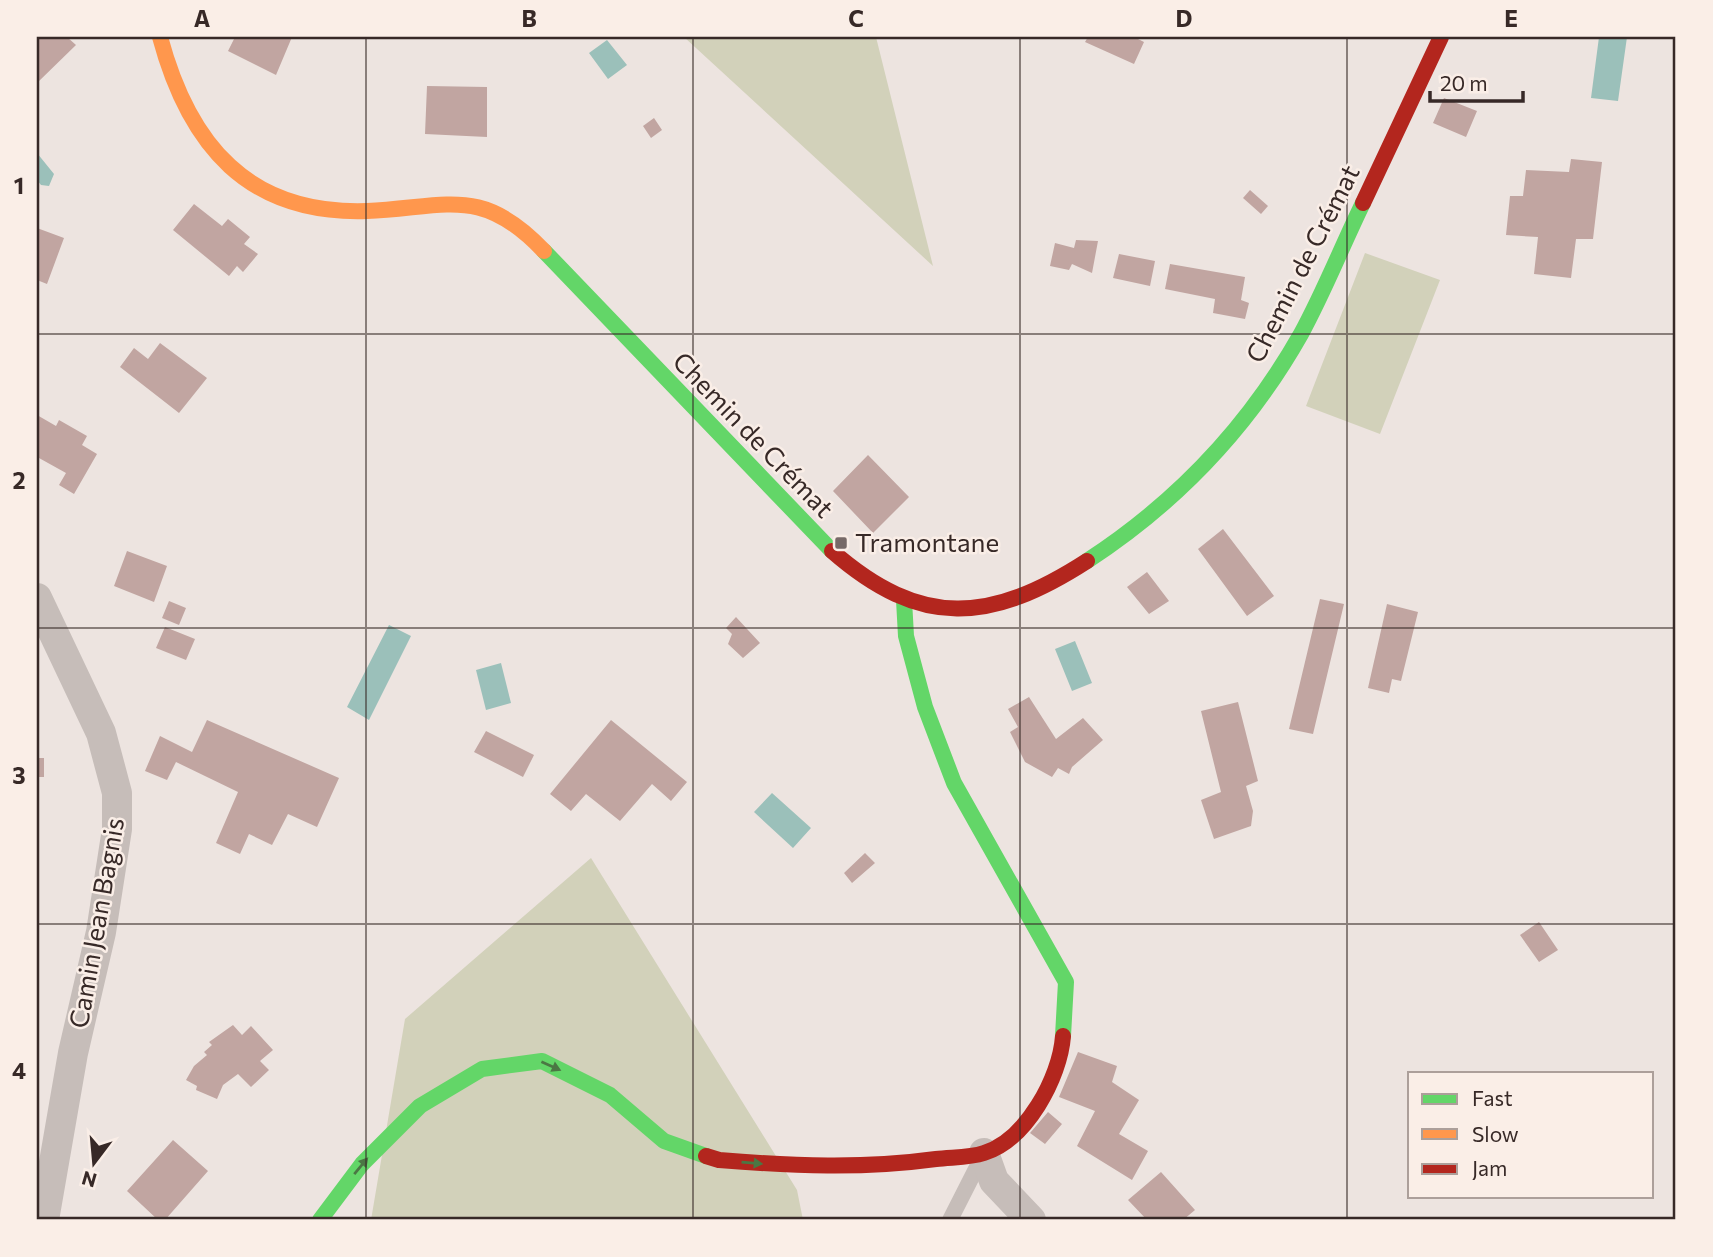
<svg xmlns="http://www.w3.org/2000/svg" width="1713" height="1257" font-family="Commissioner,sans-serif">
<rect width="100%" height="100%" fill="#ede4e0"/>
<path fill="#d2d1ba" d="M684,37H876L933,266Z
M1365,253L1440,280L1380,434L1306,406Z
M591,858L797,1190L803,1220H371L405,1019Z"/>
<path fill="#9bc0ba" d="M1599,37H1627L1618,101L1591,98Z
M607,40L627,65L608,79L589,53Z
M37,153L54,174L49,186L41,185L37,180Z
M389,625L411,636L369,720L347,707Z
M1075,641L1092,683L1072,691L1055,649Z
M501,663L511,703L486,710L476,670Z
M772,793L811,828L793,848L754,812Z"/>
<path fill="#c1a5a1" d="M37,37H67L76,45L37,83Z
M235,37H292L276,75L228,51Z
M1088,37H1134L1144,42L1134,64L1085,42Z
M427,86L487,87V137L425,134Z
M1444,98L1477,111L1466,137L1433,123Z
M654,118L662,130L651,138L643,126Z
M1571,159L1602,162L1593,239H1576L1571,278L1534,274L1538,237L1506,235L1510,196H1523L1526,170L1569,172Z
M1250,190L1268,206L1261,214L1243,198Z
M194,204L222,226L228,219L250,237L244,244L258,254L243,272L237,266L229,276L173,230Z
M37,228L64,238L47,284L37,280Z
M1076,240L1098,241L1092,273L1072,264L1069,270L1050,266L1055,243L1074,248Z
M1119,254L1155,261L1150,286L1113,278Z
M1170,264L1245,277L1241,300L1249,303L1245,319L1213,313L1215,299L1165,289Z
M160,343L207,378L179,413L120,367L134,348L148,359Z
M37,415L56,426L59,420L87,436L82,445L97,454L74,494L59,485L66,473L39,458L37,461Z
M868,455L909,497L873,533L833,491Z
M1223,529L1274,596L1247,616L1198,549Z
M127,551L167,566L154,602L114,586Z
M1147,572L1169,601L1149,614L1127,587Z
M1320,599L1344,604L1313,734L1289,729Z
M169,601L186,608L179,625L162,618Z
M1387,604L1418,612L1401,681L1392,679L1389,693L1368,688Z
M736,617L760,643L743,658L728,644L732,634L726,628Z
M165,627L195,639L186,660L156,648Z
M1029,697L1056,739L1083,718L1103,740L1072,767L1069,774L1058,768L1052,777L1025,762L1010,732L1018,727L1008,709Z
M1238,702L1258,781L1246,786L1253,811L1251,826L1214,839L1201,800L1221,792L1201,711Z
M207,720L339,778L317,827L288,814L272,845L249,834L240,854L216,843L238,792L176,762L167,780L145,771L160,736L192,752Z
M611,720L687,782L671,801L652,784L620,821L586,794L571,811L550,794Z
M486,731L534,755L523,777L474,752Z
M37,758H44V777H37Z
M865,853L875,863L852,883L844,873Z
M1539,922L1558,950L1539,962L1520,935Z
M233,1025L242,1035L251,1026L273,1050L260,1061L269,1070L251,1087L238,1074L223,1085L217,1099L196,1090L197,1086L186,1080L194,1066L207,1055L204,1052L212,1045L209,1042Z
M1078,1052L1117,1066L1112,1082L1139,1100L1119,1134L1148,1151L1132,1180L1077,1146L1095,1111L1059,1097Z
M1048,1112L1062,1124L1045,1144L1030,1133Z
M173,1140L208,1171L165,1220H158L127,1191Z
M1161,1172L1195,1210L1183,1220H1147L1128,1200Z"/>
<g fill="none" stroke-linecap="round" stroke-linejoin="round">
<path stroke="#c6bdb9" stroke-width="16" d="M950,1220L983,1155"/>
<path stroke="#c6bdb9" stroke-width="30" d="M37,598L101,733L117,793V829L101,932L73,1053L44,1220
M984,1153L994,1181L1031,1220"/>
<path stroke="#63d668" stroke-width="16" d="M544,251L832,551
M1087,561C1176,503 1249,426 1301,334C1324,292 1342,246 1363,203
M904,600L906,636L925,707L954,783L1066,982L1063,1036
M320,1220L362,1164L420,1106L482,1069L542,1061L610,1095L664,1141L706,1156"/>
<path stroke="#ff974d" stroke-width="16" d="M160,37C189,145 248,215 367,211C445,208 481,184 544,251"/>
<path stroke="#b3261e" stroke-width="16" d="M1363,203L1441,37
M832,551C921,629 991,623 1087,561
M706,1156L719,1160C793,1166 863,1169 936,1159C951,1157 969,1158 984,1153C1026,1140 1060,1078 1063,1036"/>
</g>
<defs><path id="oneway-solid" d="M-6-.8H1V-3.2L6.5 0L1 3.2V.8H-6Z" transform="scale(1.75)"/></defs>
<g fill="#4b7744">
<use href="#oneway-solid" transform="translate(551 1066) rotate(24)"/>
<use href="#oneway-solid" transform="translate(752 1163) rotate(5)"/>
<use href="#oneway-solid" transform="translate(361 1166) rotate(-50)"/>
</g>
<path fill="none" stroke="#372927" stroke-width="2" stroke-opacity="0.55" d="M366,37V1220M693,37V1220M1020,37V1220M1347,37V1220M37,334H1676M37,628H1676M37,924H1676"/>
<rect fill="#776a68" stroke="#faeee7" stroke-width="2.5" x="834" y="536" width="14" height="14" rx="3.5"/>
<g text-anchor="middle" stroke-width="5" stroke-linejoin="round" paint-order="stroke">
<g font-size="26" fill="#372927" stroke="#faeee7">
<text transform="translate(1303 264) rotate(-63)" y="9">Chemin de Crémat</text>
<text transform="translate(753 435) rotate(46)" y="9">Chemin de Crémat</text>
<text transform="translate(97 923) rotate(-80)" y="9">Camin Jean Bagnis</text>
</g>
<g font-size="26" fill="#372927" stroke="#faeee7" text-anchor="start">
<text x="855" y="552">Tramontane</text>
</g>
</g>
<rect width="1713" height="1257" fill="none" stroke="#faeee7" stroke-width="77"/>
<rect x="1408" y="1072" width="245" height="126" fill="#faeee7" stroke="#ac9f9a" stroke-width="2"/>
<rect x="1422" y="1094" width="35" height="10" fill="#63d668" stroke="#ac9f9a" stroke-width="2"/>
<text x="1472" y="1106" font-size="21" fill="#372927">Fast</text>
<rect x="1422" y="1129" width="35" height="10" fill="#ff974d" stroke="#ac9f9a" stroke-width="2"/>
<text x="1472" y="1142" font-size="21" fill="#372927">Slow</text>
<rect x="1422" y="1164" width="35" height="10" fill="#b3261e" stroke="#ac9f9a" stroke-width="2"/>
<text x="1472" y="1176" font-size="21" fill="#372927">Jam</text>
<g transform="translate(94 1163) rotate(196)" stroke="#faeee7" stroke-width="5" paint-order="stroke">
<path d="M0-5L12 26L0 18L-12 26Z" fill="#372927"/>
<text y="-10" font-size="19" font-weight="bold" text-anchor="middle" fill="#372927">N</text>
</g>
<path d="M1430 91v10h93v-10" fill="none" stroke="#372927" stroke-width="3.5"/>
<text x="1440" y="91" font-size="21" fill="#372927" stroke="#faeee7" stroke-width="5" paint-order="stroke">20 m</text>
<rect x="38" y="38" width="1636" height="1180" fill="none" stroke="#372927" stroke-width="2.5"/>
<g font-size="23" text-anchor="middle" font-weight="bold" fill="#372927">
<text x="202" y="27">A</text>
<text x="529" y="27">B</text>
<text x="856" y="27">C</text>
<text x="1184" y="27">D</text>
<text x="1511" y="27">E</text>
<text x="19" y="194">1</text>
<text x="19" y="489">2</text>
<text x="19" y="784">3</text>
<text x="19" y="1079">4</text>
</g>
</svg>
